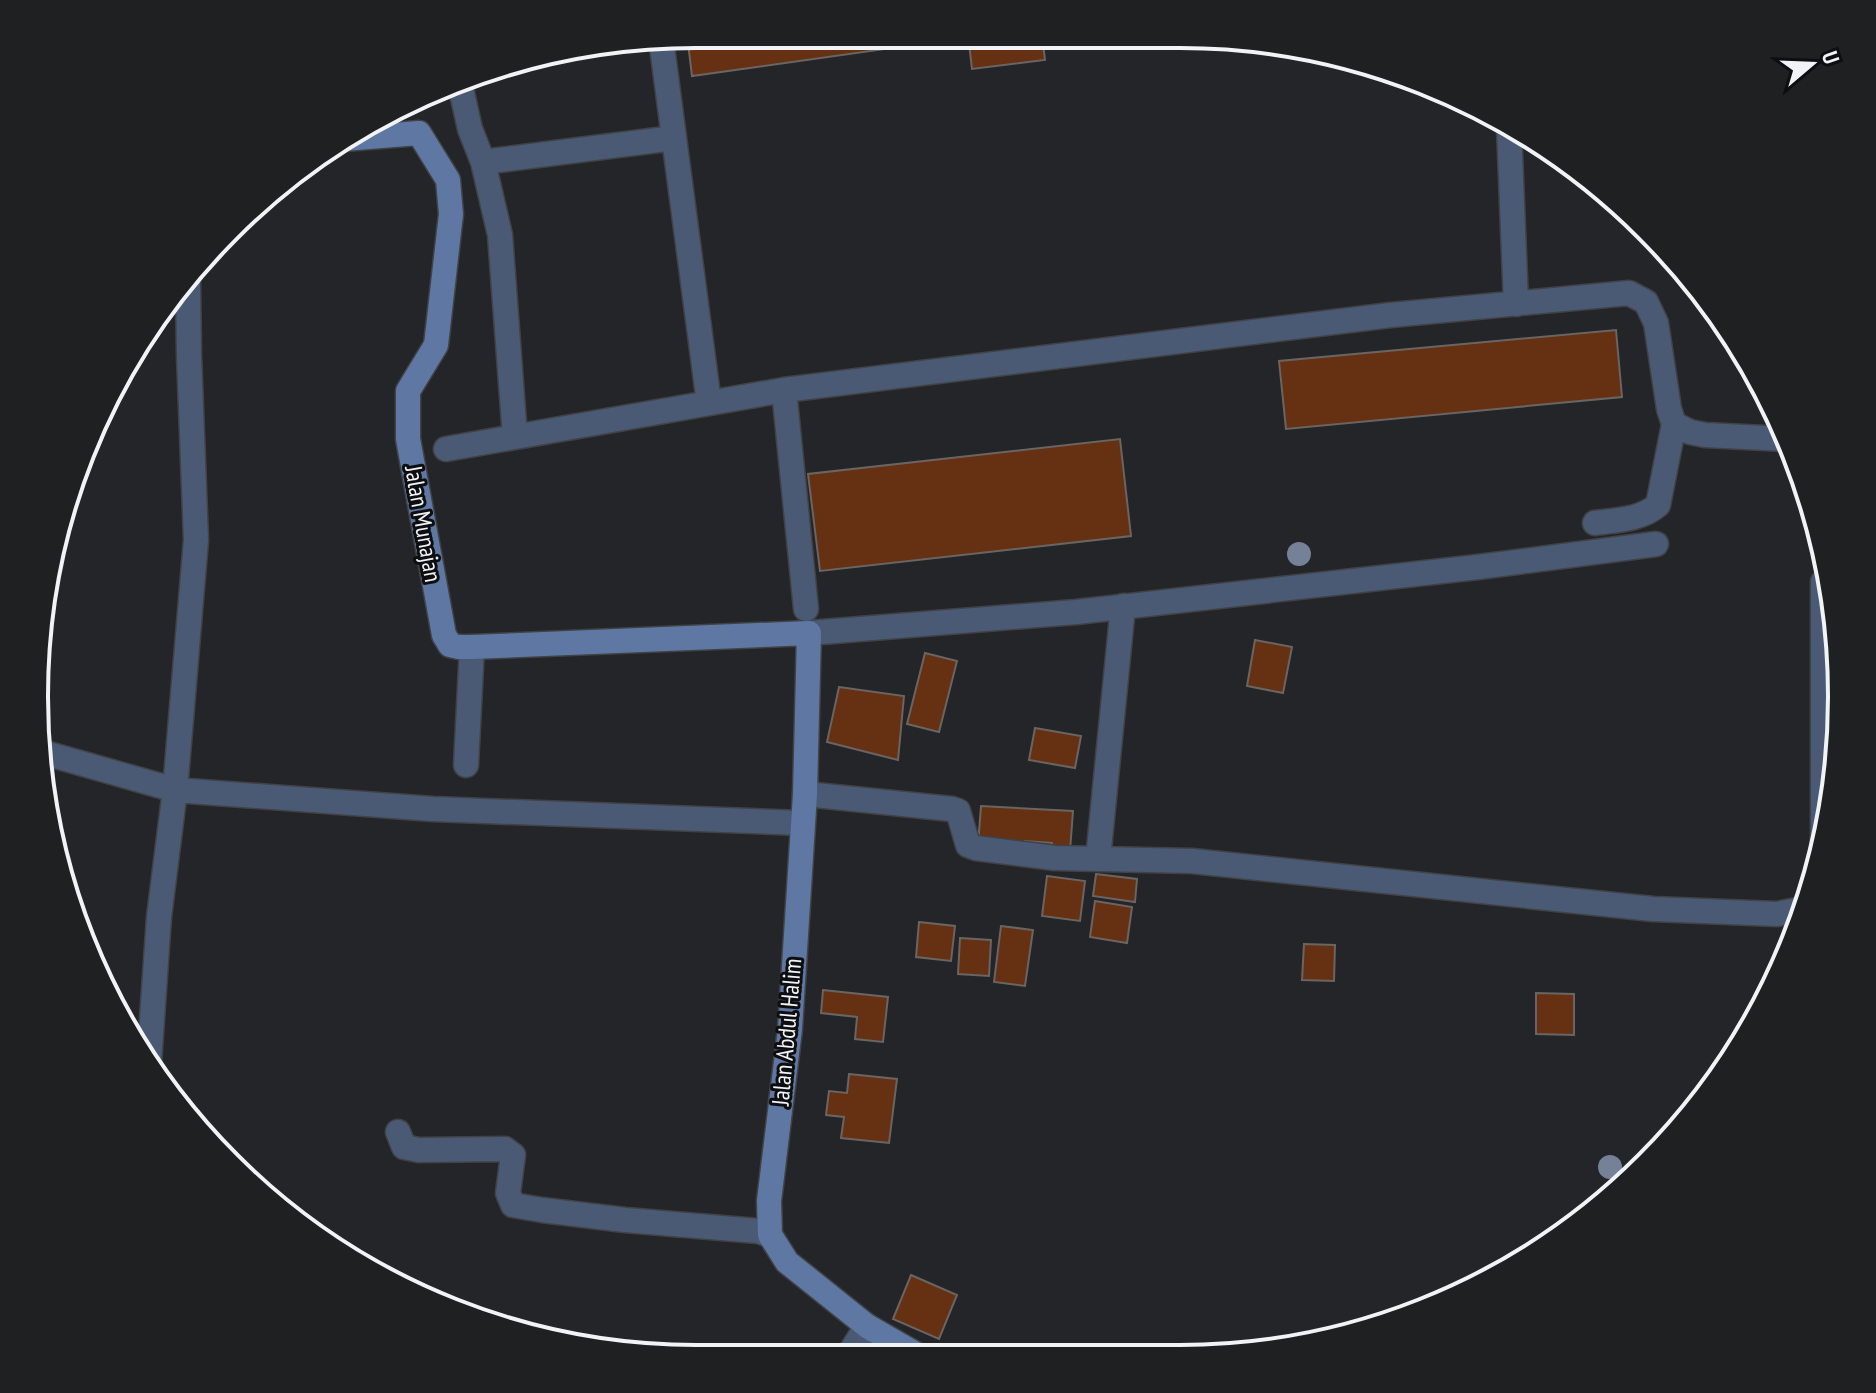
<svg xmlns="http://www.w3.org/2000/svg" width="1876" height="1393" font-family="'PT Sans Narrow',sans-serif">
<rect width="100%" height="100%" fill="#232529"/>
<path fill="#653112" stroke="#6a6462" stroke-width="2" d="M696,34L934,35L935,42L692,76L687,35Z
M968,35H1042L1045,60L972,69Z
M1616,330L1622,397L1286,429L1279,361Z
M1120,439L1131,536L820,571L808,474Z
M1255,640L1292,647L1283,693L1247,686Z
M925,653L957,661L939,732L907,724Z
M839,687L904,696L898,760L827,742Z
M1035,728L1081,736L1075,768L1029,760Z
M981,806L1073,811L1070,851L1052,850V843L1025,841L1024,848L978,845Z
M1096,874L1137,879L1135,902L1093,896Z
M1047,876L1085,881L1080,921L1042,916Z
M1095,901L1132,907L1127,943L1090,937Z
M919,922L955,926L951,961L916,957Z
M1001,926L1033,930L1025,986L994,982Z
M960,938L991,940L989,976L958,974Z
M1304,944L1335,945L1334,981L1302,980Z
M823,990L888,997L883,1042L855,1039L857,1017L821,1013Z
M1536,993L1574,994V1035L1536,1034Z
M849,1074L897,1079L889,1143L841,1138L844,1117L826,1115L829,1091L847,1093Z
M911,1275L957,1295L939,1339L893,1319Z"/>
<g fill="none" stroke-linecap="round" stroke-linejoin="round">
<defs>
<path id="street" d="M661,39L709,403
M460,84L470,129L483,162L500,235L515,437
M1509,128L1516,304
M483,162L674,138
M784,390L806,609
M1674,424L1690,432L1705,435L1787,439
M446,449L784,390L1391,315L1629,293L1646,302L1656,323L1669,409L1674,424L1658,505C1640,520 1617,520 1595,523
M1823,582V840
M809,633L1076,612L1478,567L1656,544
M38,751L175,790L433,809L802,823
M466,765L472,647
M805,794L952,809L958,811L968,845L976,848L1055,858L1192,861L1653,909L1777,914L1807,908
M1098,859L1123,606
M149,1063L159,917L175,790L196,540L189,355L188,283
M398,1132L404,1147L419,1150L505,1149L513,1155L508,1193L513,1205L542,1210L625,1220L758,1231L770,1235
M848,1356L867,1326"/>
<path id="secondary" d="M344,139L419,133L448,180L451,214L436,345L408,391V439L444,635L450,645L459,647H472L809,633L805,794L790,1029L769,1201L770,1235L787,1262L867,1326L919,1356"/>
</defs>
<use href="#street" stroke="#404246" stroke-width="27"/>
<use href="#secondary" stroke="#404246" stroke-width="27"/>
<use href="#street" stroke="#4a5a75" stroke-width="24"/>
<use href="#secondary" stroke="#5e77a3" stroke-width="24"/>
</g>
<g fill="#748197">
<circle cx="1299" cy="554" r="12"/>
<circle cx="1610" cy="1167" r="12"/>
</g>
<g text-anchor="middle" stroke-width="6" stroke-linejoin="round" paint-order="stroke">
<g font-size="24" fill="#f1f3f6" stroke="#0d0e10">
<text transform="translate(423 524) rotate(80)" y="8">Jalan Munajan</text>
<text transform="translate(787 1032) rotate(-85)" y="8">Jalan Abdul Halim</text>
</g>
</g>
<path d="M0 0H1876V1393H0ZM696 48H1180A648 648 0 0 1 1828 696V697A648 648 0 0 1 1180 1345H696A648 648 0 0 1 48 697V696A648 648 0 0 1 696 48Z" fill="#1f2022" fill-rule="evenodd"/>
<path fill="none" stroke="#f1f3f6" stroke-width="4" d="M696 48H1180A648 648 0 0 1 1828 696V697A648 648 0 0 1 1180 1345H696A648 648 0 0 1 48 697V696A648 648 0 0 1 696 48Z"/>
<g transform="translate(1812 64) rotate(71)" stroke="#0d0e10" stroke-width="6" paint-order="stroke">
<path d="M0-6L14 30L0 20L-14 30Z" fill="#f1f3f6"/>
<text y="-12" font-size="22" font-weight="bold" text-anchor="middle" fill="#f1f3f6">U</text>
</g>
</svg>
